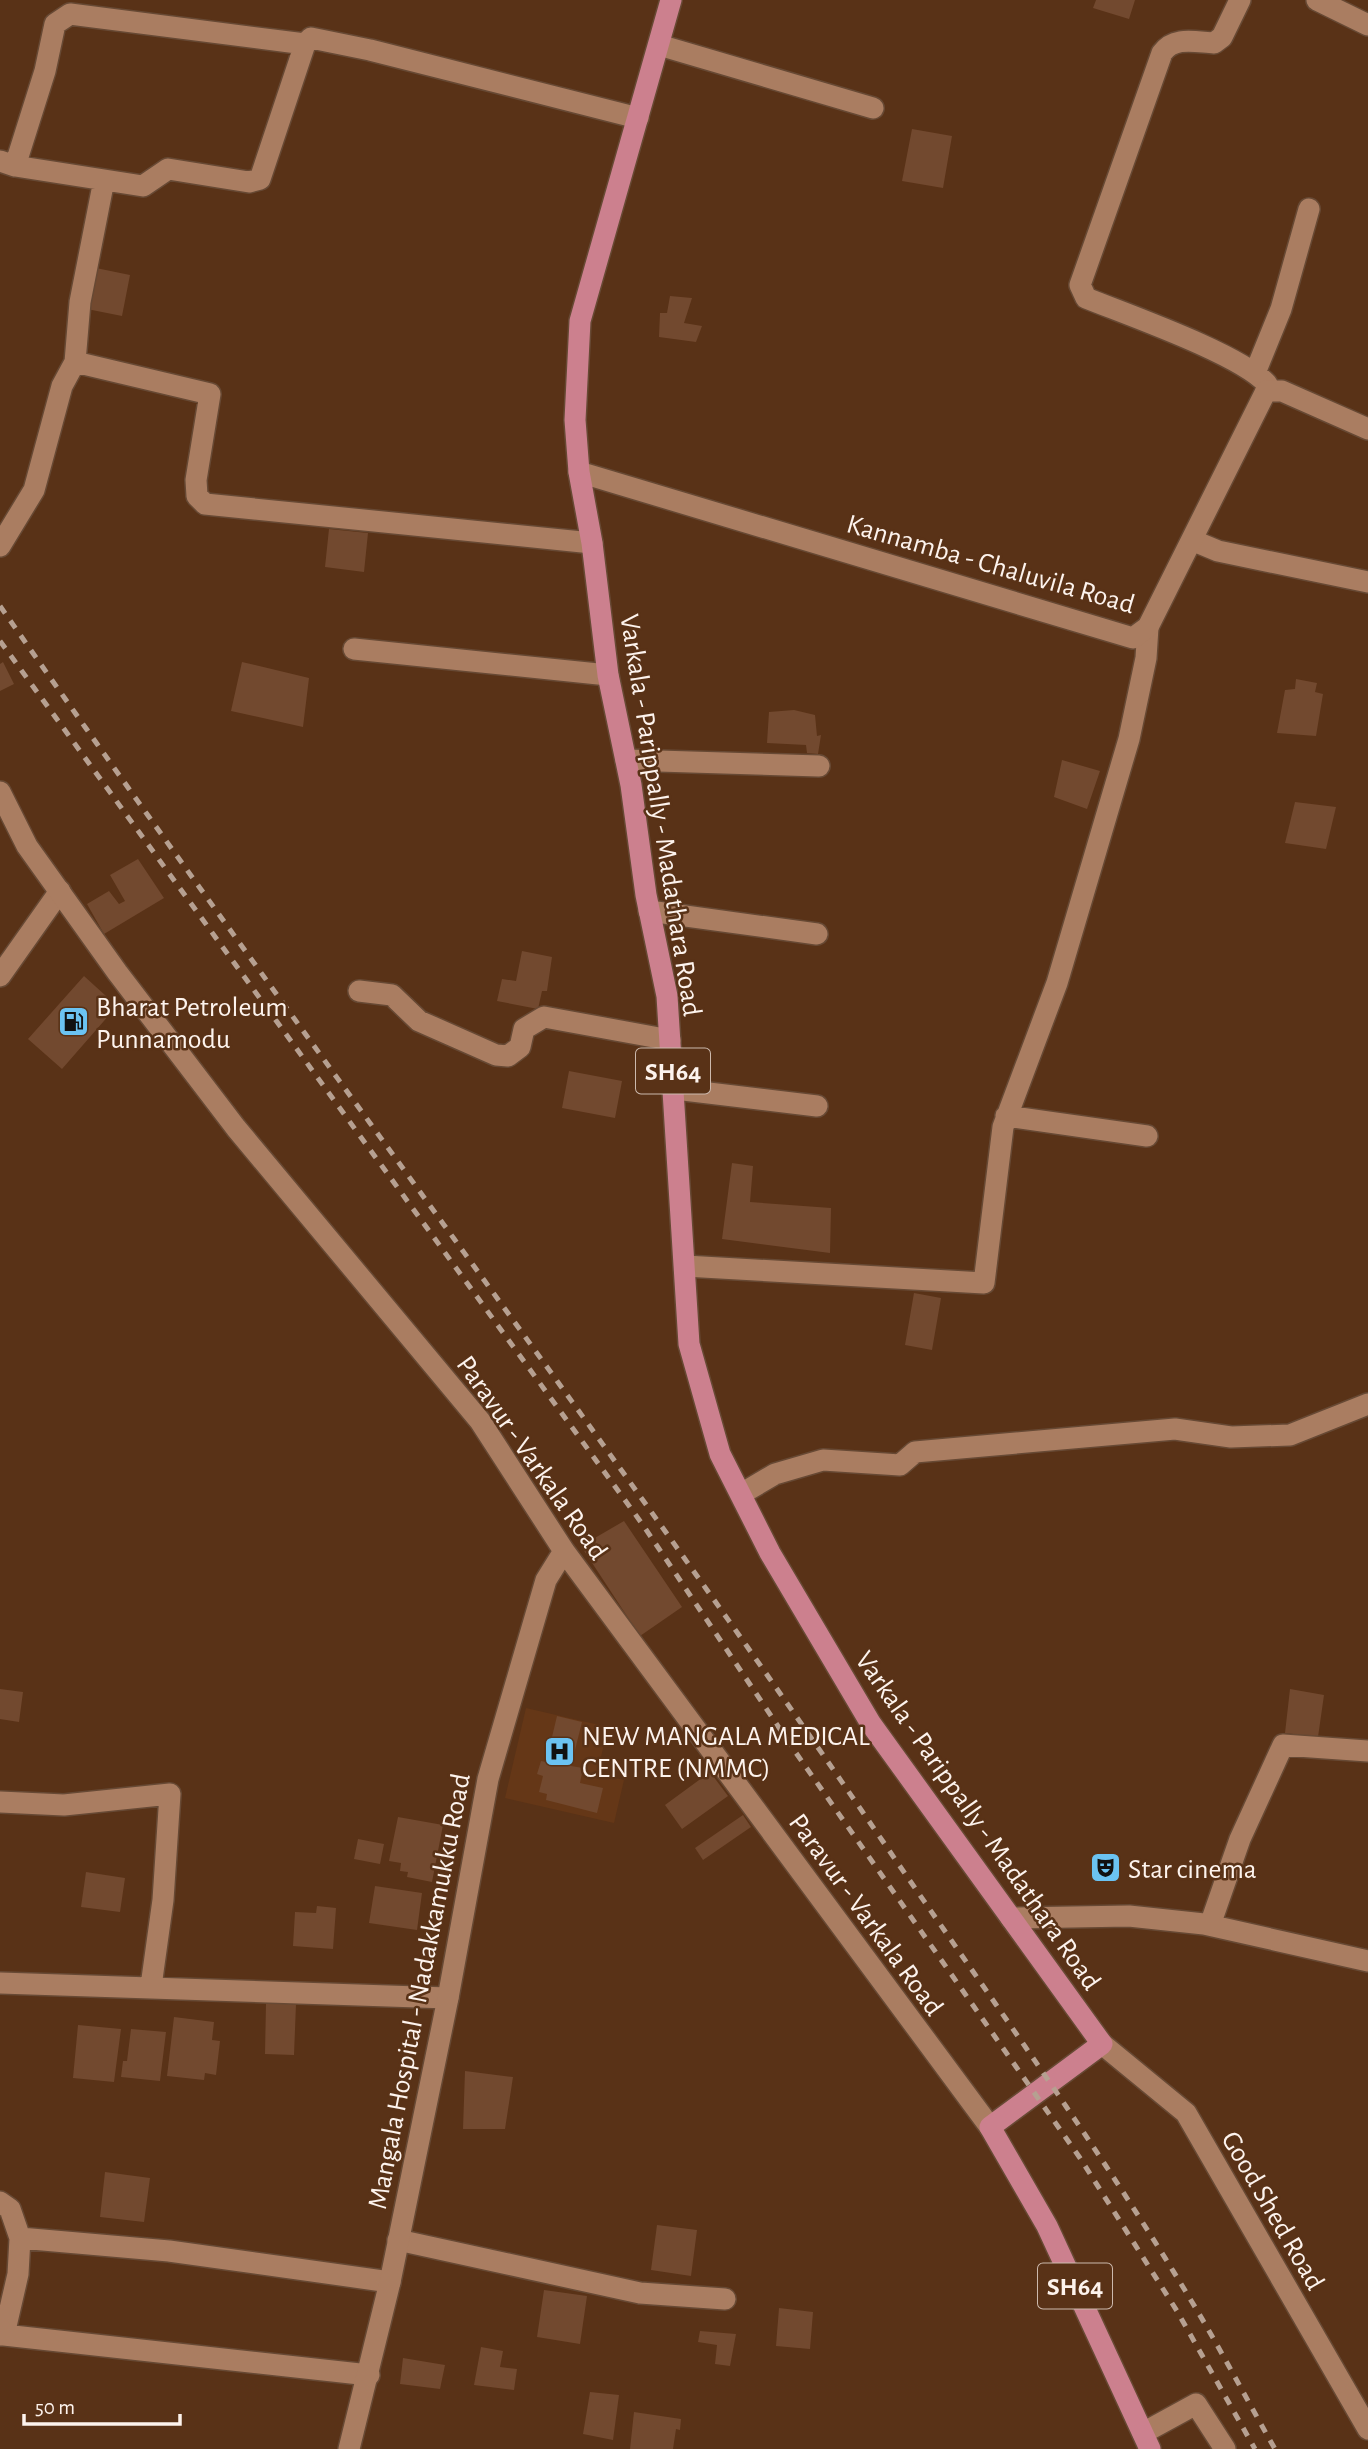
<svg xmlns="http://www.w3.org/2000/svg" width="1368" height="2449" font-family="'Alegreya Sans',sans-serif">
<rect width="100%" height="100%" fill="#593217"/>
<path fill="#653717" d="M526,1708L608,1727L597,1774L624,1780L614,1823L505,1798Z"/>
<path fill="#72492f" d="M1096,0H1135L1129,19L1093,8Z
M912,129L952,136L943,188L902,181Z
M96,268L130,275L122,316L87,309Z
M670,296L692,298L684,323L702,326L696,342L659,337L660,313H667Z
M329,529L368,533L364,572L325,567Z
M3,662L14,684L0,691V664Z
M242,662L309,678L303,727L231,711Z
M1296,679L1317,683L1315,692L1323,694L1316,736L1277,733L1285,690L1295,689Z
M794,710L815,715L817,736L821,735L818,754L807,753L806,745L767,743L769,712Z
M1062,760L1100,771L1087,809L1054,797Z
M1295,802L1336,807L1326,849L1285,843Z
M138,859L164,898L104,934L87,904L109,891L119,904L125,901L110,875Z
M522,951L552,957L547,991H542L538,1009L497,1001L502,979L516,981Z
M84,976L117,1006L62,1069L28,1039Z
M569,1071L622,1081L615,1118L562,1108Z
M732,1163L753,1166L750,1202L831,1208L830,1253L722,1239Z
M914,1293L941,1298L932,1350L905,1345Z
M624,1521L682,1607L640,1636L581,1546Z
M0,1689L23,1692L19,1722L0,1719Z
M1290,1689L1324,1695L1318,1737L1285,1733Z
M557,1716L582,1722L571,1766L583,1768L580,1783L603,1788L597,1813L546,1800L547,1794L539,1792L543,1776L537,1774L541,1761L546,1762Z
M710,1772L728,1796L682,1829L665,1805Z
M743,1815L751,1827L703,1860L695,1848Z
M398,1817L443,1825L432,1882L407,1877L408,1872L400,1871L401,1863L389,1861Z
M358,1839L384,1844L380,1864L354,1859Z
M86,1872L125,1878L120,1912L81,1907Z
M375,1886L422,1893L417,1930L369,1923Z
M317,1906L336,1908L333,1949L293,1946L295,1912L316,1913Z
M266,2003L296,2004L294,2055L265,2054Z
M174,2017L214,2022L212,2040L220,2041L216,2075L205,2073L204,2080L167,2076Z
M78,2025L121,2029L114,2082L73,2078Z
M131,2029L166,2032L160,2081L121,2077L123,2061H127Z
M465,2071L513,2077L505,2129H463Z
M105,2172L150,2178L144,2222L100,2217Z
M657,2225L697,2230L691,2276L651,2270Z
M544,2290L587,2296L580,2344L537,2337Z
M779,2308L813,2312L810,2349L776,2346Z
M700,2331L736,2334L730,2366L715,2364L717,2345L698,2342Z
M481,2347L503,2351L500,2367L517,2369L514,2390L474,2385Z
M403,2358L445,2365L440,2389L400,2384Z
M590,2392L619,2395L613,2440L583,2434Z
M634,2412L681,2419L680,2430L676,2429L673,2449H630Z"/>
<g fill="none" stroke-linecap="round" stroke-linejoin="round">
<defs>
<path id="minor" d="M1240,0L1222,37L1214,43C1195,42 1174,36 1162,53L1080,285L1086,298C1128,315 1240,354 1267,384L1266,391
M1317,0L1368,25
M659,45L873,108
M0,161L15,166L143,186L168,169L249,182L260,179L305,44L311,38L370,50L638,118
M15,166L45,71L55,24L70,14L305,44
M75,362L210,394L196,480L197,496L205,504L592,543
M1255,373L1281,309L1309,209
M1194,541L1218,551L1368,582
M0,546L34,490L62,386L75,362L80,302L104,180
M354,649L608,675
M626,760L819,766
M649,911L817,934
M0,976L60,891
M359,991L392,995L419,1021L496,1055L508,1056L520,1047L524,1029L544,1017L670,1040
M675,1089L817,1106
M1006,1116L1147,1136
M685,1266L984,1283L1003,1127L1057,983L1129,739L1146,658L1148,627
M741,1494L775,1474L823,1460L900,1465L915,1452L1175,1429L1231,1437L1290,1435L1368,1404
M0,1802L64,1805L170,1794L163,1900L151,1986
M1011,1918L1129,1916L1204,1924L1368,1961
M1210,1925L1240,1839L1283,1745L1368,1751
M0,1983L448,1998
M0,2202L10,2209L20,2238
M398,2240L640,2293L725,2299
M0,2335H4L18,2274L20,2238L169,2251L390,2282
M4,2335L369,2375
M1143,2433L1196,2404L1225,2449"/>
<path id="tertiary" d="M1102,2044L1186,2113L1368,2429"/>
<path id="secondary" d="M579,472L1133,638L1148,627L1266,391H1282L1368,429
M0,792L27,846L117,972L236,1128L480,1421L564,1551L990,2127
M349,2449L390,2282L448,1998L488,1779L546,1580L564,1551"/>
<path id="primary" d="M671,0L580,321L575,420L579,472L592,543L608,675L631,785L646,895L667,996L689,1344L720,1454L770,1553L871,1724L1102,2044L990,2127L1047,2226L1150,2449"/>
</defs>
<use href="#minor" stroke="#674934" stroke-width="24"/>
<use href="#tertiary" stroke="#674934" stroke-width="24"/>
<use href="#secondary" stroke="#674934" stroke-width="24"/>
<use href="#primary" stroke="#674934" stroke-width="24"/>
<use href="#minor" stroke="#aa7d61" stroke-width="21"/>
<use href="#tertiary" stroke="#aa7d61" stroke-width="21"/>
<use href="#secondary" stroke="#aa7d61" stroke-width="21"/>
<use href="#primary" stroke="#cc808e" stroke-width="21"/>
<path stroke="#b6a091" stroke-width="5" stroke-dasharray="9 9" stroke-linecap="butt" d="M0,606C290,1022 597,1425 884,1843C988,1995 1097,2144 1192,2302C1221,2350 1247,2400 1275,2449
M0,641L643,1525L794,1750L1080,2158L1177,2311L1255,2449"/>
</g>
<defs>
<symbol id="fuel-square" viewBox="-11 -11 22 22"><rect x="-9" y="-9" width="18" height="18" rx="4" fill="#6bc3f2" stroke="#593217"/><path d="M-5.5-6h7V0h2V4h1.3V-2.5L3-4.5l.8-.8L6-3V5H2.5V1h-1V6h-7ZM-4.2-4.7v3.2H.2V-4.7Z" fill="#111"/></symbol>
<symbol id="hospital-square" viewBox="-11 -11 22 22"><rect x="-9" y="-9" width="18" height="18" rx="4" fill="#6bc3f2" stroke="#593217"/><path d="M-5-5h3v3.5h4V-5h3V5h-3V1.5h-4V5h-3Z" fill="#111"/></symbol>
<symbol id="theatre-square" viewBox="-11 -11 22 22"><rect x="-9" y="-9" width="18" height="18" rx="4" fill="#6bc3f2" stroke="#593217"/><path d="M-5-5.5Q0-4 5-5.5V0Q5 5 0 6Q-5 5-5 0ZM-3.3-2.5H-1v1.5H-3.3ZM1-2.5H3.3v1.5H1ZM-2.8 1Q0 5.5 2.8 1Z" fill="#111"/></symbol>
</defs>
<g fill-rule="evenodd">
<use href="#fuel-square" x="56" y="1004" width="35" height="35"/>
<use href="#hospital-square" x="542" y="1734" width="35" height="35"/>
<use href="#theatre-square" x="1088" y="1850" width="35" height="35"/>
</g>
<g text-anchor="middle" stroke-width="5" stroke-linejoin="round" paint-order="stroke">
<g fill="#593217" stroke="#ccb9ad" stroke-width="2">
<rect x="636" y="1048.5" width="74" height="45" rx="5"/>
<rect x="1038" y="2263.5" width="74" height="45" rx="5"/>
</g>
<g font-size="26" font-weight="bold" fill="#fdf3ed">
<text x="673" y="1080">SH64</text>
<text x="1075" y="2295">SH64</text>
</g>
<g font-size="28" fill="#fdf3ed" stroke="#593217">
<text transform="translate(991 563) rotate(16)" y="10">Kannamba - Chaluvila Road</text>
<text transform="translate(662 815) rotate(81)" y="10">Varkala - Parippally - Madathara Road</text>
<text transform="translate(533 1457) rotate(55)" y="10">Paravur - Varkala Road</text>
<text transform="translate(979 1820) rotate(55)" y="10">Varkala - Parippally - Madathara Road</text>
<text transform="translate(867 1914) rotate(54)" y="10">Paravur - Varkala Road</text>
<text transform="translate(418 1991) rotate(-79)" y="10">Mangala Hospital - Nadakkamukku Road</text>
<text transform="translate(1274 2210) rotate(60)" y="10">Good Shed Road</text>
</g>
<g font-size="28" fill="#fdf3ed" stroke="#593217" text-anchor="start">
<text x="96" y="1016">Bharat Petroleum<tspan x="96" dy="32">Punnamodu</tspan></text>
<text x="582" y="1745">NEW MANGALA MEDICAL<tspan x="582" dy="32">CENTRE (NMMC)</tspan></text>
<text x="1128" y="1878">Star cinema</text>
</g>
</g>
<path d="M24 2414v10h156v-10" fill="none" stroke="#fdf3ed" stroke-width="3.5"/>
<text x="35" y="2414" font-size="21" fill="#fdf3ed" stroke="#593217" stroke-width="5" paint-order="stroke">50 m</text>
</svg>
